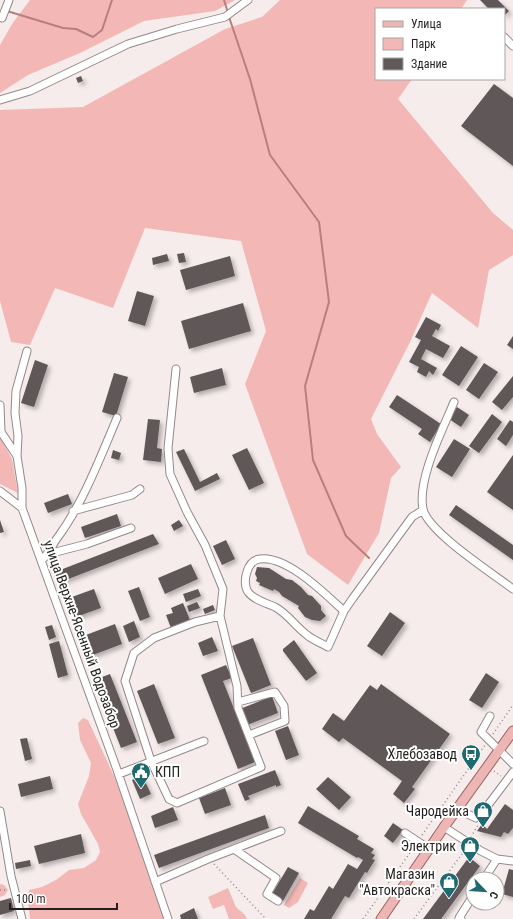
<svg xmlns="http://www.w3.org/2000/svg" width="513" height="919" font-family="'Roboto Condensed',sans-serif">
<defs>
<filter id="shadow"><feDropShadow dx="3" dy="3" stdDeviation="2" flood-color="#0004"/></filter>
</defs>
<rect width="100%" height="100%" fill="#f6eceb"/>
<path fill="#f3b8b5" d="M30,0H235L215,11L144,21L80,53L28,75L0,93V45L12,24Z
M280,0H467L461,9H376V79H412L398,99L493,213L513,230V255L489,270L478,328L432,293L410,342L371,419L377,434L401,467L391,478L379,533L348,585L307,554L245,384L266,331L241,241L145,228L113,308L55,288L30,345L11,342L0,301V110L83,107L225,29L262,17Z
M0,437L12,459L18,493L0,484Z
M83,718L88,720L115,778L166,919H30L28,900L29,890L42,887L56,880L69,870L84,868L96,860L100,852L98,844L81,814L78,804L89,776L91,763L80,740L78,723Z
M300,878L308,883L298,902L289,908L284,905Z
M0,884L4,885L8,890L5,895L0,897Z
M228,888L236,907L245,915L247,919H229L224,905L213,909L208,897Z"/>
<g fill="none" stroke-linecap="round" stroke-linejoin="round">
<path stroke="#b7807d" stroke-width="2" d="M224,0L228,13
M7,11L63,28L76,29L93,37L102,30L112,0
M229,17L250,79L270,155L319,222L329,302L305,386L313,460L346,536L369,558"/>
</g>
<path fill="#615858" filter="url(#shadow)" d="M480,0H498L509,11L504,16V9H489Z
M81,76L83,81L78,83L76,78Z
M494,84L513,98V166L461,126Z
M184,253L186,262L179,263L177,254Z
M167,254L169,261L153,265L152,258Z
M230,256L235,276L186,290L180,270Z
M137,291L154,296L145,326L128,321Z
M243,303L251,331L189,349L181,321Z
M426,317L441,325L438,331L436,329L432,336L450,346L443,358L426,349L421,359L437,368L433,375L429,371L426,377L417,372L419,367L409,362L421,340L415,337Z
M513,336V349L507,345Z
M461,346L478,357L459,386L442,375Z
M35,360L48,365L34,407L21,403Z
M484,363L498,372L479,399L466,390Z
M222,368L226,385L194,393L190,377Z
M114,373L128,377L116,416L102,412Z
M513,376V397L502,410L492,402Z
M397,395L441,424L430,442L418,434L422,429L389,407Z
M457,407L469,415L461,427L449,419Z
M492,414L502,422L479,453L469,446Z
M148,419L160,420L157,448L162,449L161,462L143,460Z
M510,420L513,422V435L506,446L497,439Z
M454,439L470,449L452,477L436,467Z
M247,448L264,483L249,490L232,455Z
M184,449L200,482L217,473L220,479L195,491L176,452Z
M113,450L121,453L119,460L111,458Z
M513,455V510L487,492Z
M68,494L72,504L48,513L44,503Z
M456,505L513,545V560L449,515Z
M117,514L121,526L85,538L81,527Z
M0,520L4,532L0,533Z
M179,520L183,526L174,531L171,525Z
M153,534L159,544L58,583L55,572Z
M226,540L235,559L222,565L213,546Z
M191,564L198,579L165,594L158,578Z
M257,567L269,568L286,579L292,580L301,587L308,595L312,596L321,606V610L326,616L320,621L312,620L305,617L298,608L299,606L282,596L279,592L274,589L273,591L259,585L260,583L256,581L257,578L255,574Z
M139,587L150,617L140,621L128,591Z
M94,589L101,608L76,617L69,598Z
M198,589L201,596L186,602L183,594Z
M197,602L200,608L189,612L187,606Z
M183,603L190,620L171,628L166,615L173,613L171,608Z
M213,605L215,610L205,614L203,609Z
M390,612L405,623L382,656L367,646Z
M134,621L140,637L129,642L123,626Z
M115,624L122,644L85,658L78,638Z
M52,625L56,637L49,640L45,627Z
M212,637L218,651L203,656L198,643Z
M253,638L271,685L251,693L232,646Z
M294,640L317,673L306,681L283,651V649Z
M59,641L68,675L58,678L49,644Z
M226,665L232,678L223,681L255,762L238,769L201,675Z
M486,673L499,682L482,708L469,700Z
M110,674L137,742L121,748L94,680Z
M154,684L175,738L158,744L137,691Z
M381,684L450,734L412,787L415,789L404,803L393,794L402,781L343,738L339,742L322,729L333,713L344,721L370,685L377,690Z
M272,696L278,713L247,725L240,709Z
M288,726L299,755L286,760L275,731Z
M27,738L32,759L25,761L20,739Z
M275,770L281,785L276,787V785L248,796L250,799L245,801L238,784Z
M142,775L151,794L140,799L132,780Z
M50,776L53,789L21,797L18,784Z
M328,777L351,797L339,810L316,789Z
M225,788L231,805L205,814L199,798Z
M505,804L513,810V828L508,834L504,832L501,837L477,831L482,824L487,829Z
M308,806L359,836L357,839L374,849L371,853L375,855L372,859L375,860L367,873L365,872L349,898L345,896L331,919H304L310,909L314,911L329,886L333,889L348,864L357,869L363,860L358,857L357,858L298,823Z
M173,807L178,820L155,828L151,816Z
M265,815L269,828L159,868L154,855Z
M393,823L403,830L393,843L384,836Z
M81,834L85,853L39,864L34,846Z
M469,857L480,866L441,919H423Z
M30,860L31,866L16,869L15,863Z
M288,867L299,873L283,901L272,894Z
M509,869L513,870V897L502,894Z
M11,898L14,911L0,915V901Z
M194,908L198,919H181L180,915Z"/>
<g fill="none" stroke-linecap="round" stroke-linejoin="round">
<defs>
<path id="minor" d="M2,18L9,0
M504,37L513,46
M0,100L30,91L128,44L177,29L225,17L248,0
M27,351L16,391L15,413L18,436L17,456L22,488V508L116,767L168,919
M176,369L168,448L170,474L187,512L205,545L223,589L220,616L237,686L238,708L261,767L177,803L169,799L151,761L125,681L134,653L154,638L195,622L220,616
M454,402C443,429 417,479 423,509C428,532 492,573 513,589
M0,405L1,432L17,456
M0,491L22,508
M73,511L132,495L140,489
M48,554L87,544L131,528
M42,560C49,553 52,545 58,537C83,503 100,458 117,418
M344,611C326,595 287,555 260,559C247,560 242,582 248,592C254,600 266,603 275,607C288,614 295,626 307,635C313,640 321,643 328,647L344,611L353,598L412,517L423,510
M238,702L275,692L284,706L285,721L249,735
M490,716L481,732L513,764
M119,774L204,741
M457,809L476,818L479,817L513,772
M0,811L11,876L22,919
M444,827L481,851L497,859L484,879
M405,833L429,849
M234,849L276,878L267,894L278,901
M497,859L513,861
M155,882L208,859L281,831
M461,919L459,918L473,896"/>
<path id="major" d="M381,919L444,827L513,731"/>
</defs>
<use href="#minor" stroke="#928988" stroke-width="9"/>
<use href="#major" stroke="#9d615f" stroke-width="11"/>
<path stroke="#918a89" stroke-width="1.5" stroke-dasharray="1 3" stroke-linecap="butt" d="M493,734L513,705
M494,771L501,776
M422,835L485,745
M471,837L478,825
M214,864L266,919
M0,890H7
M363,919L414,847
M414,919L465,850"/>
<use href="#minor" stroke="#fff" stroke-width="7"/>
<use href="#major" stroke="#ebb6b4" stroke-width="9"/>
</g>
<defs>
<symbol id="bus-pin" viewBox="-11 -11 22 30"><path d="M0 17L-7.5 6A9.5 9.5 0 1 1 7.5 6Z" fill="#1e6a70" stroke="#fff"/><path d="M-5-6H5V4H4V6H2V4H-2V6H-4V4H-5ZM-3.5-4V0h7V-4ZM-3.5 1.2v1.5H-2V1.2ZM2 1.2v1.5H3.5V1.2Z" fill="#fff"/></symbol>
<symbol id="civic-pin" viewBox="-11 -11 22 30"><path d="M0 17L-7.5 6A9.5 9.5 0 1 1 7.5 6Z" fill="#1e6a70" stroke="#fff"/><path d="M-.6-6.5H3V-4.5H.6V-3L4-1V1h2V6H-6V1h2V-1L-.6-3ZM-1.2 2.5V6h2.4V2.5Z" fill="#fff"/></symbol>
<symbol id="shop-pin" viewBox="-11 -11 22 30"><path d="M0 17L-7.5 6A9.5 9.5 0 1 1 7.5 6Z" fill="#1e6a70" stroke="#fff"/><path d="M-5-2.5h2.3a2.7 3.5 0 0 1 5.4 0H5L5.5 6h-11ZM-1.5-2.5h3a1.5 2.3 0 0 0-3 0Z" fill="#fff"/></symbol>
</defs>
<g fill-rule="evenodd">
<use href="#bus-pin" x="460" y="743" width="22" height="30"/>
<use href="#civic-pin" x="130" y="761" width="22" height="30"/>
<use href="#shop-pin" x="472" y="800" width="22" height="30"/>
<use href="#shop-pin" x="459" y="835" width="22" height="30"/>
<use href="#shop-pin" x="438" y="871" width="22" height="30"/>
</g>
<g text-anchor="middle" stroke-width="4" stroke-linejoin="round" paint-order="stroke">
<g font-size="14" fill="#231f1f" stroke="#fff">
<text transform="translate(82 634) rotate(70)" y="5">улица Верхне-Ясенный Водозабор</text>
</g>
<g font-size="14" fill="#231f1f" stroke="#fff" text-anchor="end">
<text x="457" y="759">Хлебозавод</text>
<text x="155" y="777" text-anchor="start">КПП</text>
<text x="469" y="816">Чародейка</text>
<text x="456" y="851">Электрик</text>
<text x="435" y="879">Магазин<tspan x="435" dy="16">"Автокраска"</tspan></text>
</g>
</g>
<rect x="375" y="8" width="130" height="72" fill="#ffffff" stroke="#a7a5a5"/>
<rect x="383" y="21" width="20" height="6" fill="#ebb6b4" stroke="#a7a5a5"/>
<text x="411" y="28" font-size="12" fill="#231f1f">Улица</text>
<rect x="383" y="38" width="20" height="12" fill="#f3b8b5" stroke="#a7a5a5"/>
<text x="411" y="48" font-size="12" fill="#231f1f">Парк</text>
<rect x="383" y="58" width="20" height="12" fill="#615858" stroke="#a7a5a5"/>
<text x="411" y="68" font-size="12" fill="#231f1f">Здание</text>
<g transform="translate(485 891) rotate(115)"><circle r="19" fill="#ffffff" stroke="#a7a5a5"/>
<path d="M0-3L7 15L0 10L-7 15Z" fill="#1e6a70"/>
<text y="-6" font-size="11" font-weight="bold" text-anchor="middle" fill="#231f1f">С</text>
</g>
<path d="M10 903v6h107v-6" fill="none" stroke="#231f1f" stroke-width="2"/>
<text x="16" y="903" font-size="12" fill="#231f1f" stroke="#ffffff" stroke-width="3" paint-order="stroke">100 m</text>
</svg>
